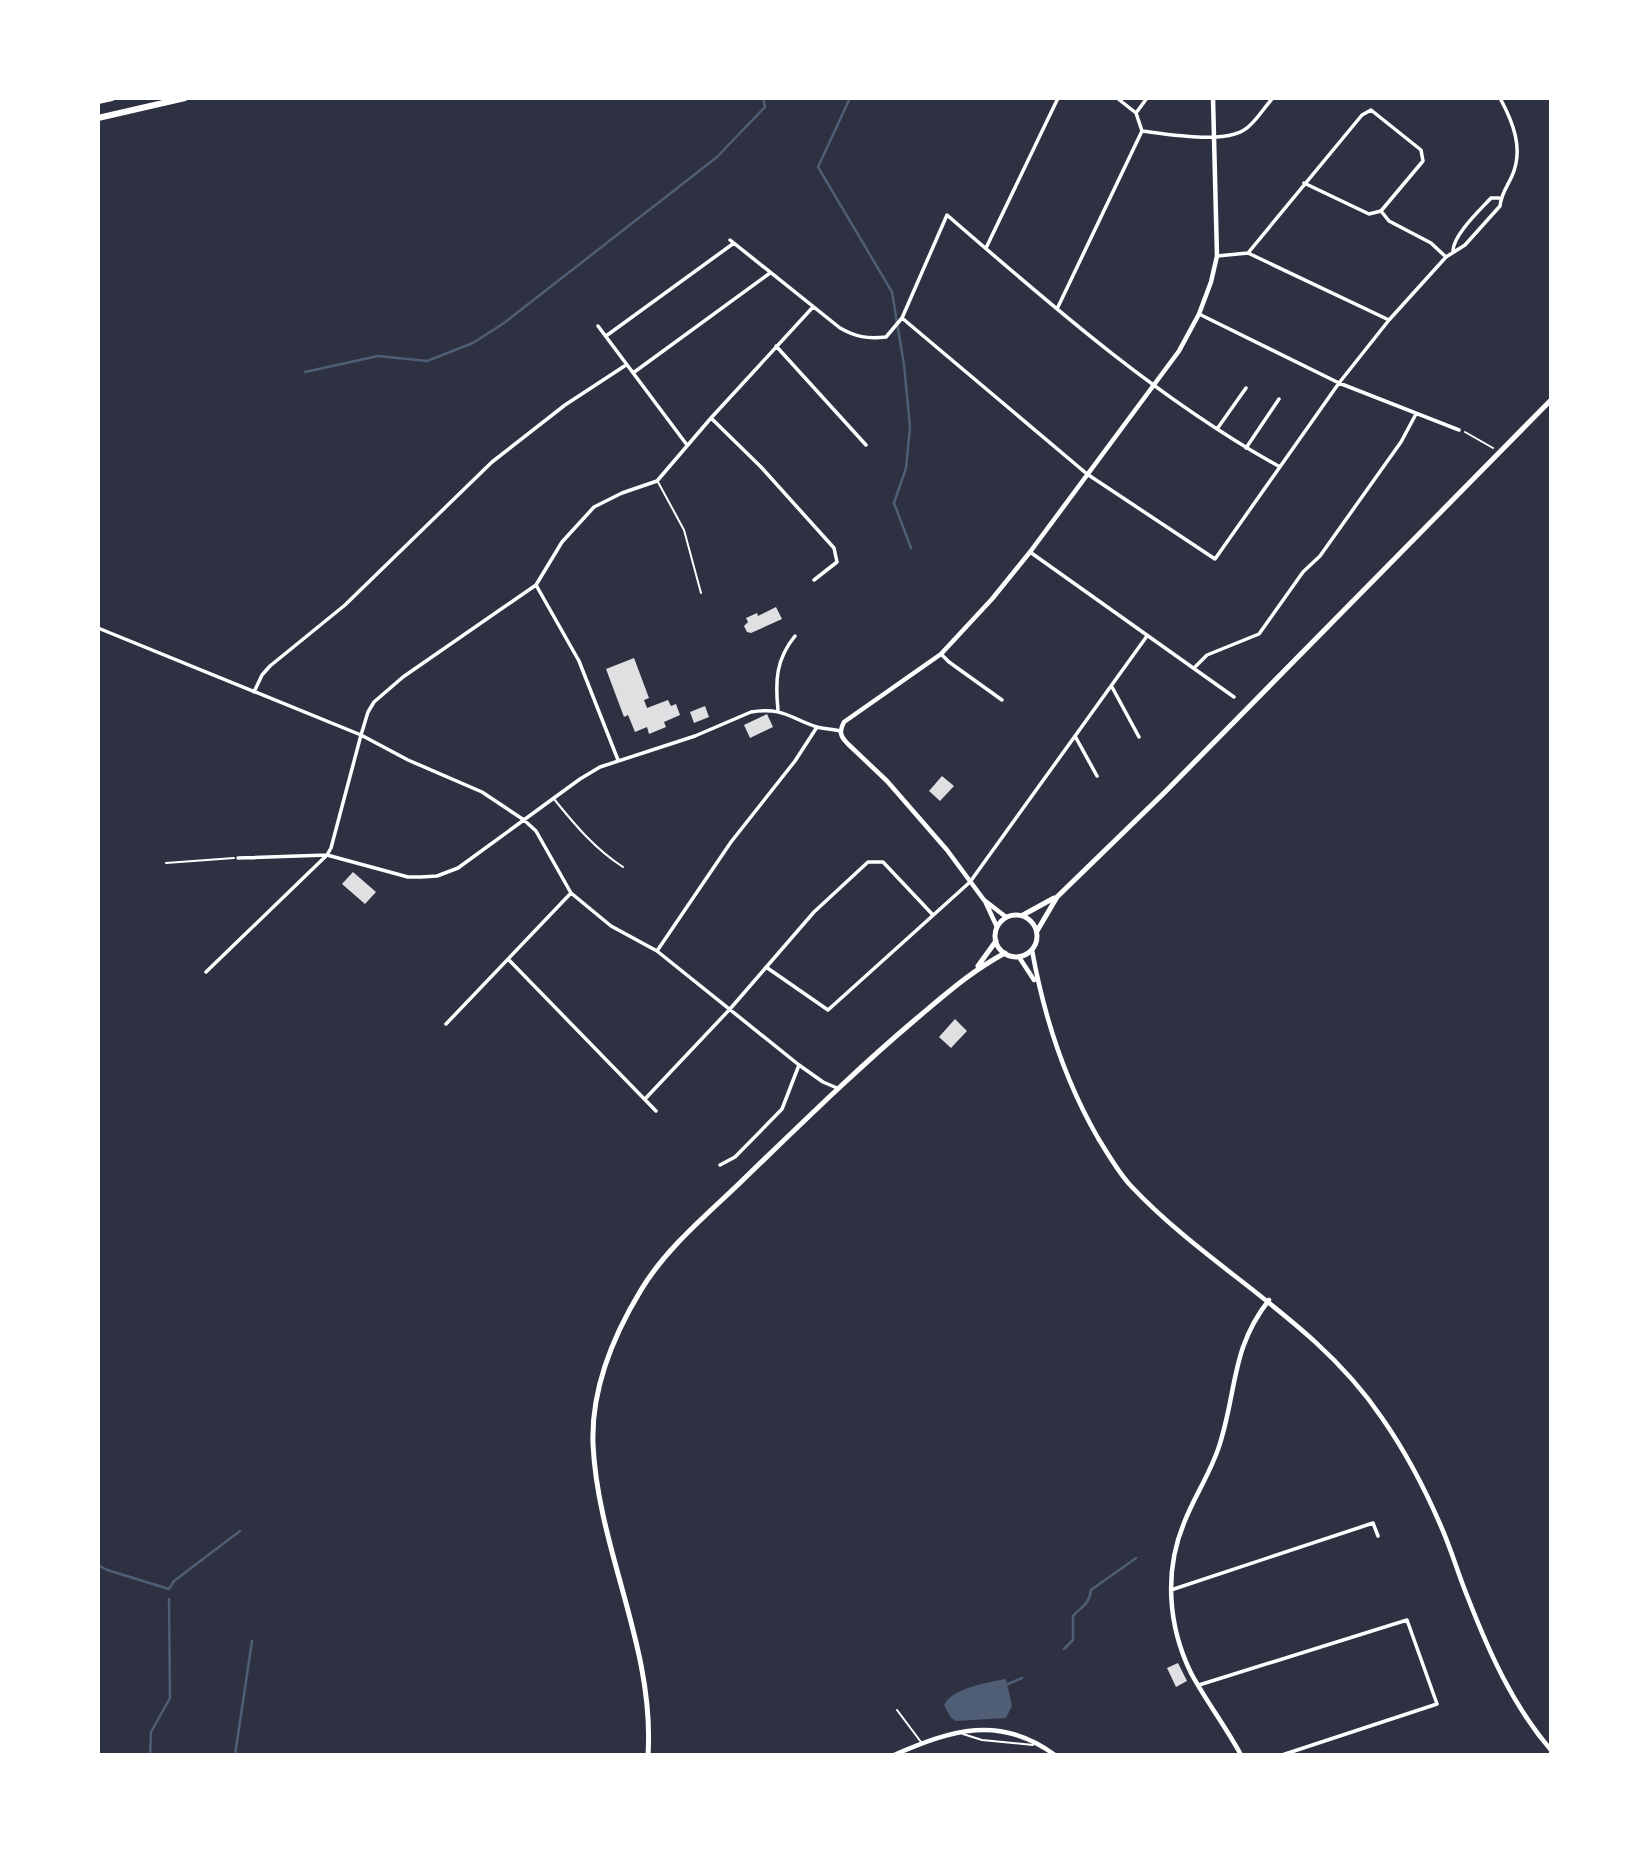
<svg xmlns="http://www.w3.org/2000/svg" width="1649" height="1853" font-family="Quicksand,sans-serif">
<rect width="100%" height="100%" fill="#2d3142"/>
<path fill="#4f5d75" d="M1006,1679L1012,1706L1006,1718L956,1721L951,1718L944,1705C952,1688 989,1682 1006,1679Z"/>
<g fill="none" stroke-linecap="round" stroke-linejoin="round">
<path stroke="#4f5d75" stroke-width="2.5" d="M850,98L818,167L892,292L904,365L910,427L906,468L894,503L911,548
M305,372L378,356L427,361L473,343L504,323L717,157L765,107L763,98
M98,1565L107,1570L169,1589L174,1581L240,1531
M1064,1649L1073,1640V1616C1082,1606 1089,1605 1091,1590L1136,1558
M1008,1684L1022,1678
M150,1755L151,1732L170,1698L169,1599
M235,1755L252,1641"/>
</g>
<path fill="#e0e0e3" d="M776,607L782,619L751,633L747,632L744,626L748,622L746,618L757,613L758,616Z
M634,658L649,698L644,700L647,708L668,700L671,706L676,704L680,715L664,722L666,727L649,734L647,727L635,732L628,715L624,717L606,669Z
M705,706L709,717L694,723L690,712Z
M767,714L773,727L750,738L744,725Z
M942,776L954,786L940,801L929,791Z
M353,872L376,892L365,904L342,884Z
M955,1019L967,1031L951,1048L939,1037Z
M1178,1663L1187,1681L1176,1687L1167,1668Z"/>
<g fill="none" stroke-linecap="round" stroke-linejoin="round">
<path stroke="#fff" stroke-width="2" d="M1465,432L1493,448
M166,863L234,858"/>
<path stroke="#fff" stroke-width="2" d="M658,482L684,530L701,593
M554,799C575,825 595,849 623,867
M897,1710L921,1742
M963,1734L982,1740L1033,1745"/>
<path stroke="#fff" stroke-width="3.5" d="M1117,98L1136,113L1142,131C1167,134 1222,144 1244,130C1255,124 1264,107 1273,98
M1136,113L1147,98
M1381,211L1389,221L1431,243L1446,257
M730,240L840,328C856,337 867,339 886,337L902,318
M986,248L1058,98
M1453,251C1453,235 1480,210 1491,198H1499
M1248,253L1362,115L1371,110L1421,150L1423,161L1381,211L1369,214L1304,183
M1217,256L1248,253L1389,320
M1057,309L1142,131
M1199,314L1339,383L1459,430
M598,326L687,445
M606,336L734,243
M776,346L866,445
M633,373L770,273
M711,418L761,467L834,548L837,562L814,580
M1217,429L1246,388
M1246,448L1279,399
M1280,467C1158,399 1052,306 947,215L902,318L1087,474L1215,559L1339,383L1389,320L1446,257L1465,245L1500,206C1501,194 1507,187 1512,176C1524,149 1513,122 1500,98
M1030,552L1234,697
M536,585L579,661L618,760
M98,628L361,735L408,760L482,792L524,820L536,831L571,893L611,926L657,951L799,1065L823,1082L837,1088
M941,654L949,662L1002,700
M1195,667L1207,655L1259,634L1303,572L1320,556L1401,442L1416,414
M1112,687L1139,737
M254,692L262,675L270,666L345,605L492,462L565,405L626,365
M778,710C775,681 776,659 795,636
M1075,736L1097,776
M238,858L327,855L408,877H421L437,876L458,868L580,779L600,767L695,736L751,712C784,707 789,718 817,727C824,729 833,729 840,731
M657,951L731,842L795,761L817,727
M508,959L656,1111
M766,967L828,1010L970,882L1147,636
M206,972L327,855L331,848L361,735L368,712L374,702L403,677L536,585L562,542L594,507L622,493L657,481L711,418L813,307
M446,1024L571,893
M645,1099L730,1009L814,912L868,862H883L933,915
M720,1165L735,1157L782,1109L799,1065
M1171,1590L1373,1523L1378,1536
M1199,1685L1407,1620L1437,1704L1282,1755"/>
<path stroke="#fff" stroke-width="4.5" d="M985,901L997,927
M1006,917L984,900L947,850L887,781L848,744C840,736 839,732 844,722L941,654L992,599L1030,552L1179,351L1199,314L1211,282L1217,256L1213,98
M1032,950C1044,1017 1064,1079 1098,1138C1108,1154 1118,1172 1131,1186C1210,1270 1316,1320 1382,1418C1405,1451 1424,1487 1440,1524C1451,1548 1458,1574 1468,1598C1489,1652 1513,1706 1551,1750
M1019,957L1034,980
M894,1755C952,1730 999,1714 1055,1755
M1241,1755C1226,1727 1206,1701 1191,1673C1168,1626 1164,1571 1184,1523C1195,1494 1213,1470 1221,1440C1237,1387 1232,1347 1269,1300"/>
<path stroke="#fff" stroke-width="5" d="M995 936a21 21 0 1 1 42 0a21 21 0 1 1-42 0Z
M1023,915L1054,898
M1037,931L1057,897L1165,792L1551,400
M978,966L996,941
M648,1755C655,1647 598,1551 593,1444C591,1389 613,1336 641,1290C668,1245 713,1210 749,1174C804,1121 858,1068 916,1019C946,994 970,972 1005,953"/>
<path stroke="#fff" stroke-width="6" d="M98,101L112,98
M98,118L185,98"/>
</g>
<rect width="1649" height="1853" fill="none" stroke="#ffffff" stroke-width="200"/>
</svg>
